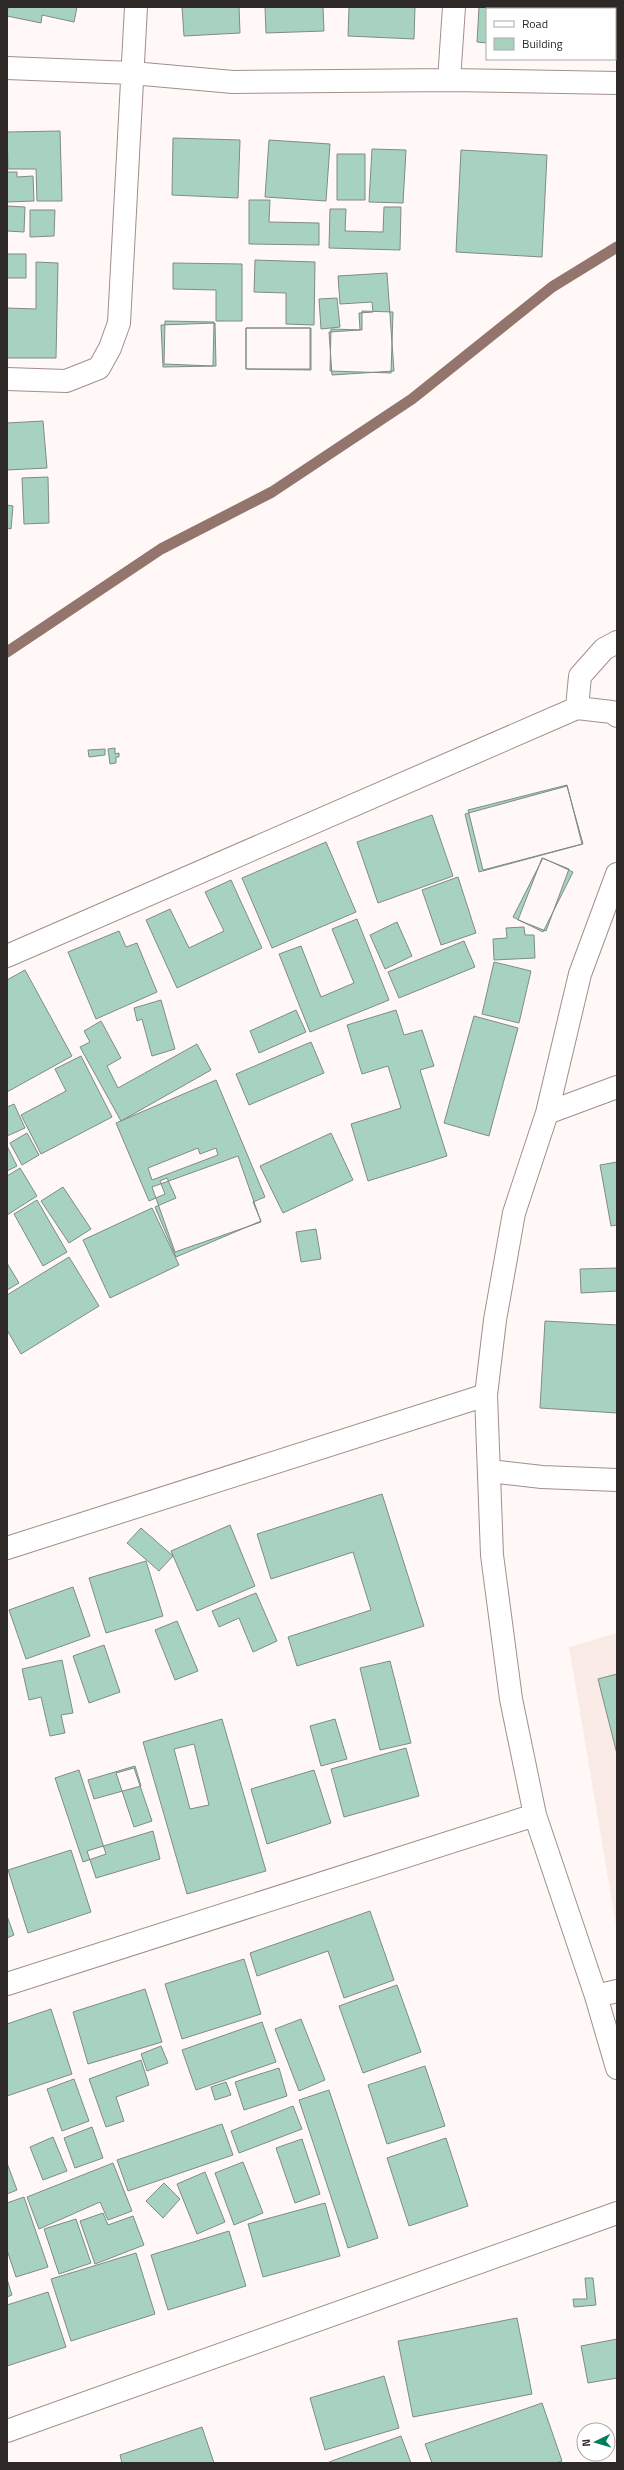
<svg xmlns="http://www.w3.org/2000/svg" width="624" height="2470" font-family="'Titillium Web',sans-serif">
<rect width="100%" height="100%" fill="#fff8f6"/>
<path fill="#fbebe7" d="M617,1633V1932L569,1647Z"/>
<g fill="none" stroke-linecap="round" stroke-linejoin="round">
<path stroke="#93756e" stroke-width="11" d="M7,652L161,549L272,492L412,399L552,287L617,247"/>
</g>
<path fill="#a8d2c0" stroke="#7e8c86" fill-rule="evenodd" d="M8,7H77L74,22L42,15L41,23L7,16Z
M182,7H239L240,33L184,36Z
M265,7H323L324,31L266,33Z
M349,7H415L414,39L348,36Z
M479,7H540V9H487V43L477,42Z
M562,7H617V49H615V9H562Z
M60,131L62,201H37L36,169H8L7,132Z
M173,138L240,140L238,198L172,195Z
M269,140L330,144L326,201L265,197Z
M372,149L406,150L403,203L369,202Z
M461,150L547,155L542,257L456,252Z
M337,154H365V200H337Z
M7,172H17V177L33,176L34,201L7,202Z
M249,200H270L269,222L319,223V245L249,244Z
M7,206L25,207L24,232L7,231Z
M384,207H401L400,250L329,248L330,209H346L345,231L383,232Z
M30,210H55L54,236L30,237Z
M7,254H26V278H7Z
M255,260L315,262L314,325L286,324V293L254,292Z
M36,262L58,263L56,358H7V308L36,309Z
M173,263L242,264V321H216V290L173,289Z
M387,273L394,371L332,375L329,332L360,330L359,313L373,312L372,302L340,304L338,276Z
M337,298L340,327L321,329L319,299Z
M362,311L393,312L391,373L330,371L331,329L362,330Z
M165,321L214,322L213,366L164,364Z
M215,323L216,366L163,367L161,325Z
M246,328H311V370L246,369Z
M246,328H310V369H246Z
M43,421L47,468L7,470V423Z
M48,477L49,523L24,524L22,478Z
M7,505L13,506L11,529L7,528Z
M115,748V754L119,753V757H116V763L110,764L108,749Z
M105,749V755L89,757L88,750Z
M567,785L582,844L483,870L468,810Z
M567,786L583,844L479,872L465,814Z
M432,815L453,876L378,903L357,842Z
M326,842L356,912L272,948L242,878Z
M542,858L569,869L546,931L518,920Z
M543,858L573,872L543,932L513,917Z
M458,877L476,933L441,945L422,890Z
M231,880L262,948L177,988L146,920L170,909L189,948L224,931L205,892Z
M357,919L389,1000L310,1032L279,954L301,946L321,997L354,983L332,929Z
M397,922L412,956L385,969L370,935Z
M524,927L525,935H534L535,958L494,960L493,939L507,938L506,928Z
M119,931L126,947L137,943L157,992L96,1019L68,952Z
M464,941L475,967L399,998L388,972Z
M494,962L531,971L519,1023L482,1014Z
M25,970L72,1056L7,1092V980Z
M161,1000L175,1049L152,1056L142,1019L137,1021L134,1008Z
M296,1010L306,1032L259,1053L250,1031Z
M396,1010L404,1035L422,1030L434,1066L420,1070L447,1156L368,1181L351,1124L401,1108L388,1066L362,1074L347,1025Z
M474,1016L518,1028L489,1136L444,1123Z
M101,1021L121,1058L107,1066L118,1088L197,1044L211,1070L121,1121L80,1047L90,1042L84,1031Z
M311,1042L324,1073L249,1105L236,1074Z
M81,1056L112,1117L41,1154L21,1115L66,1091L55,1069Z
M216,1080L265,1197L253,1202L261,1221L176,1257L155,1207L176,1198L167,1178L160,1181L165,1194L149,1201L116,1123ZM198,1148L200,1154L216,1148L218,1155L152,1180L148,1168Z
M14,1104L25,1128L7,1136V1107Z
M27,1133L39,1155L22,1165L10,1143Z
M331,1133L353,1180L283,1213L260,1166Z
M7,1146L17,1166L7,1171Z
M238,1156L261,1222L175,1252L152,1187Z
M617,1162V1225L611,1226L600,1165Z
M20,1168L37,1196L7,1215V1176Z
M63,1187L91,1229L69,1243L41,1201Z
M37,1200L67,1252L43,1266L14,1214Z
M152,1208L179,1265L110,1298L83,1240Z
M316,1229L321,1259L301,1262L296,1232Z
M69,1257L99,1306L21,1354L7,1330V1295Z
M7,1263L19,1283L7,1290Z
M617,1268V1291L581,1293L580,1269Z
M545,1321L617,1325V1413L540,1408Z
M382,1494L424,1626L297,1666L288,1637L371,1610L353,1552L271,1579L257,1534Z
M230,1525L255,1586L197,1611L171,1551Z
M141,1528L173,1556L159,1571L127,1543Z
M146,1561L163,1616L106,1633L89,1578Z
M73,1587L90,1636L26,1659L9,1610Z
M256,1593L277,1641L253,1652L239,1618L219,1627L212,1611Z
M177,1621L198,1671L175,1680L155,1630Z
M104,1645L120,1692L89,1703L73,1656Z
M62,1660L73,1713L61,1715L65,1733L50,1736L41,1697L29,1700L22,1669Z
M390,1661L411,1743L380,1750L360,1668Z
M617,1674V1754L598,1679Z
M222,1719L266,1871L187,1894L143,1742ZM194,1744L209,1805L190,1809L174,1749Z
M335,1719L347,1759L321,1766L310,1726Z
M406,1748L419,1796L344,1817L331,1769Z
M135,1766L141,1786L94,1799L88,1780Z
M134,1768L152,1821L134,1827L116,1773Z
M79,1770L106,1854L83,1862L55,1778Z
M314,1770L331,1823L267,1844L251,1789Z
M153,1831L160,1859L96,1878L87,1851Z
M71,1850L91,1912L28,1933L8,1870Z
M370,1911L394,1980L344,1998L328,1951L257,1976L250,1953Z
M7,1916L14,1935L7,1938Z
M244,1959L261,2014L182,2039L165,1984Z
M397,1985L421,2052L363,2073L339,2006Z
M145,1989L162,2042L88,2064L73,2012Z
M51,2009L72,2074L7,2096V2024Z
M301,2019L325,2080L299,2091L275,2029Z
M262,2022L276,2062L196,2090L182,2050Z
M161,2046L168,2063L147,2071L141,2054Z
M141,2060L149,2085L116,2097L124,2121L106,2127L89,2079Z
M425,2066L445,2126L387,2144L368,2085Z
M279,2068L287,2096L244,2110L235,2082Z
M74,2079L89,2121L62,2131L47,2089Z
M226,2082L231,2095L215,2100L211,2087Z
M329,2090L378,2238L348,2248L299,2100Z
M293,2106L302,2129L239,2153L231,2131Z
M222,2124L233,2155L128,2191L117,2160Z
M92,2127L103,2158L75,2168L64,2138Z
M53,2137L67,2171L43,2180L30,2147Z
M446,2138L468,2206L409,2226L387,2158Z
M302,2139L320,2194L295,2203L276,2148Z
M243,2162L263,2213L234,2225L215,2173Z
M7,2163L17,2190L7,2194Z
M113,2163L132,2211L108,2220L100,2202L39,2229L27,2197Z
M205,2172L225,2222L197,2234L177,2184Z
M164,2183L180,2199L163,2218L146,2201Z
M24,2197L48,2267L16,2277L7,2250V2203Z
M325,2203L340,2256L263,2277L248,2224Z
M103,2213L108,2225L133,2216L144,2245L95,2264L80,2221Z
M76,2219L91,2263L59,2274L44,2229Z
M229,2231L246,2286L168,2310L151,2255Z
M136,2253L155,2314L71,2341L51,2279Z
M585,2278H593L596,2305L574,2307L573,2299H587Z
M7,2279L12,2295L7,2297Z
M48,2292L66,2347L7,2366V2305Z
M517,2318L532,2394L413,2417L398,2341Z
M617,2339V2378L588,2383L581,2346Z
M384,2376L399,2428L325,2450L310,2398Z
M542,2403L562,2461L556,2463H432L425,2444Z
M202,2427L214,2463H122L120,2455Z
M401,2436L411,2463H329V2462Z"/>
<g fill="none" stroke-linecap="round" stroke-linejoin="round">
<defs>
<path id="minor" d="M7,68L132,73L233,82L449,80L617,83
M449,80L454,7
M7,379L66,381L99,368L110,348L119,323L136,7
M577,708L580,676L604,649L617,642
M617,874L580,974L547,1113L514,1213L495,1320L486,1395L492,1555L511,1699L535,1815L596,1996L617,2068
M7,956L577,708L612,712L617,716
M547,1113L617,1087
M489,1471L542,1477L617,1480
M7,1548L486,1395
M7,1984L535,1815
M596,1996L617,1991
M7,2431L617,2213"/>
</defs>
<use href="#minor" stroke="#9f908c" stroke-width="24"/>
<use href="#minor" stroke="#fff" stroke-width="22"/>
</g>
<rect width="624" height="2470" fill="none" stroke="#2e2827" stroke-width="16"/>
<rect x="486" y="8" width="130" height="52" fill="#ffffff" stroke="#aba9a9"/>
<rect x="494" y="21" width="20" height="6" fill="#ffffff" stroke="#aba9a9"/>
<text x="522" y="28" font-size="12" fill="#2e2827">Road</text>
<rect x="494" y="38" width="20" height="12" fill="#a8d2c0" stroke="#aba9a9"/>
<text x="522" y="48" font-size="12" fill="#2e2827">Building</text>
<g transform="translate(596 2442) rotate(265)"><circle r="19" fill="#ffffff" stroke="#aba9a9"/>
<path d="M0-3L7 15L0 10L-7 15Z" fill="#007d5c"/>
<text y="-6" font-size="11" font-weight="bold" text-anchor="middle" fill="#2e2827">N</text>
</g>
</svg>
